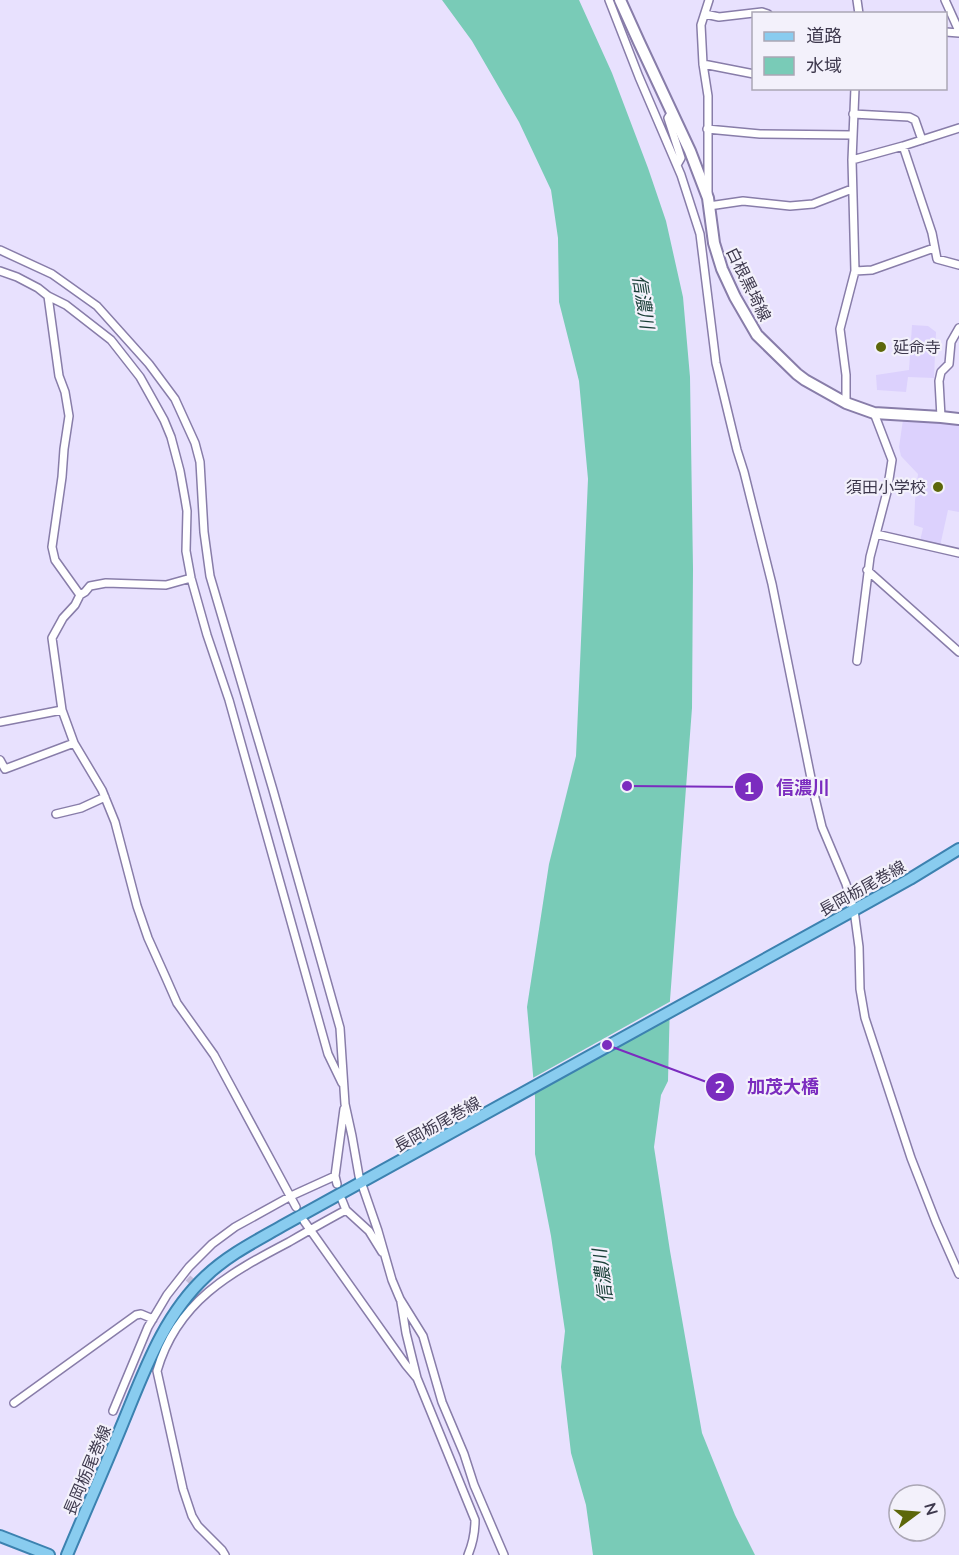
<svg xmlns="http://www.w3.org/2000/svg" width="959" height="1555" font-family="Mulish,'Noto Sans JP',sans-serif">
<rect width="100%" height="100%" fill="#e8e1fe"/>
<path fill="#dcd1fd" d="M912,325L928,326L936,332L934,378L908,377L906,392L877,390L876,375L909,370Z
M903,420L939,421L959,424V512L948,510L940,546L920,541L923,528L914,525L915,501L918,474L901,456L899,447Z"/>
<path fill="#79cbb7" d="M442,0H579L612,73L648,168L666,221L683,297L690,377L693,569L692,708L670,1000L668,1081L661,1095L654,1147L670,1251L702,1433L735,1515L755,1555H593L586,1505L571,1453L561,1367L565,1331L551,1236L535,1154V1097L527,1007L549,864L576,756L588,479L579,381L559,302L558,238L551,190L519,122L472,41Z"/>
<path fill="#e8e1fe" d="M673,1000V1015L532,1094L531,1079Z"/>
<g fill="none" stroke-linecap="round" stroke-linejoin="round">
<path stroke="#c6bfdb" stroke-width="7" stroke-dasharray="7 3.5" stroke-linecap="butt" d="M188,1278L201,1290"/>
<defs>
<path id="minor" d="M609,0L639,77L681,175L700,234L716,363L737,450L744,472L772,584L815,798L822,827L846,884L854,910L859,947L860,989L865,1018L911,1158L936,1222L959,1274
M857,0L859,14
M945,0L959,31
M705,14L719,17L762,12L768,14
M946,32L959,33
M703,64L754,74
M672,112L668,118L681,158L677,165
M853,114L909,117L915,120L922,140
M707,129L760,134L852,135
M903,146L932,233L937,259L959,265
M852,160L903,146L959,128
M708,193V96L703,64L701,25L709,0
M709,206L743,201L790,206L813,204L852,189
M0,250L52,274L97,306L149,364L175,399L195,443L200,462L204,532L210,576L273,790L340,1028L345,1104L352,1136L359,1176L378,1231L392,1280L400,1299L423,1336L442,1402L464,1454L474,1485L504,1555
M0,271L17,277L38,288L48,296L66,305L111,340L140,377L164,420L171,437L180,471L185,499L187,511L186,551L191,578L207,635L229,700L328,1054L342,1083
M855,271L872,270L934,248
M48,296L59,376L65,392L69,416L64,449L62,477L52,547L55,560L80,595
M846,403V375L840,329L855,271L852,160L855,88
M941,417L939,381L941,372L949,364L951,342L959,328
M876,534L959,553
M867,570L959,652
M191,578L166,585L106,583L90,586L85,592L80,595L75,605L63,618L52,638L62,710L74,743L102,790L115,822L137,906L148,938L166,978L177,1003L214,1055L296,1207
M857,661L870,557L887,492L892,460L874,413
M0,722L62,710
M0,760L5,769L74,743
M56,814L81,808L105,797
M337,1184L335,1176L344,1109
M342,1200L346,1210L369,1231L382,1252
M304,1221L406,1365L416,1377
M401,1302L406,1333L417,1378L475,1520C475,1533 473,1543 468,1555
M14,1403L136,1315L141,1314L153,1319
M113,1411L148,1327L167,1295L189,1267L212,1244L235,1227L291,1196L335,1176
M225,1555L222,1550L198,1526L192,1516L183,1489L157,1371C177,1301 230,1273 289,1242C308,1231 327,1220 346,1210"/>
<path id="secondary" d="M620,0L639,42L690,151L708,198L714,243L722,269L735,297L757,335L797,374L805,380L846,403L874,413L941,417L959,419"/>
<path id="primary" d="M0,1536L49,1555
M67,1555C85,1512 104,1469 122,1425C144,1372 163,1316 206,1276C228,1255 256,1241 282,1226L854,910L910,879L959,849"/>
</defs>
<use href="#minor" stroke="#887da9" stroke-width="10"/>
<use href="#secondary" stroke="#887da9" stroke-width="14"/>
<use href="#primary" stroke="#3c82b0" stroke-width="14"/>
<use href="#minor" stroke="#fff" stroke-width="7"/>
<use href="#secondary" stroke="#fff" stroke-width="10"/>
<use href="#primary" stroke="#89ccef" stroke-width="10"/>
</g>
<g fill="#5d670a" stroke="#f3f1fb" stroke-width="2">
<circle cx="881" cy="347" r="6"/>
<circle cx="938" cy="487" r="6"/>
</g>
<g text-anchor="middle" stroke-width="4.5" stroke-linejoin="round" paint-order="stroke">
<g font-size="16" fill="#3e394d" stroke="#f3f1fb">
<text transform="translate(749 284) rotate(64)" y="6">白根黒埼線</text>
<text transform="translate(862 888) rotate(-29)" y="6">長岡栃尾巻線</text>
<text transform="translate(437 1124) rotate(-29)" y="6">長岡栃尾巻線</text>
<text transform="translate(87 1470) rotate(-67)" y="6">長岡栃尾巻線</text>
</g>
<g font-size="16" fill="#3e394d" stroke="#f3f1fb" text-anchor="start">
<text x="893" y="353">延命寺</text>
<text x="926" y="493" text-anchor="end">須田小学校</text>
</g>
<g font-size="18" font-style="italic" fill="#193f37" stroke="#f3f1fb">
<text transform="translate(643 302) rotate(81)" y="6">信濃川</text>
<text transform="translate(603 1276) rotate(-97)" y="6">信濃川</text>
</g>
</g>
<path fill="none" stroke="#7b2cbf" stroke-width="2" d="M627 786L749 787M607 1045L720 1087"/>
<g fill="#7b2cbf" stroke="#f3f1fb" stroke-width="2">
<circle cx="627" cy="786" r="6"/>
<circle cx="607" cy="1045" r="6"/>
<circle cx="749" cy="787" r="15"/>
<circle cx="720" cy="1087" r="15"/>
</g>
<g font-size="18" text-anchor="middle" font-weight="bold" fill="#fff">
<text x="749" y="794">1</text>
<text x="720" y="1093">2</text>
</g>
<g font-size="18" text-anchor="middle" font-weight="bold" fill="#7b2cbf" stroke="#f3f1fb" stroke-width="4.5" stroke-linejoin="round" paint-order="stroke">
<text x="803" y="794">信濃川</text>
<text x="783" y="1093">加茂大橋</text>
</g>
<rect x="752" y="12" width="195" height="78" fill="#f3f1fb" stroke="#aba7b5" stroke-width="1.5"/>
<rect x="764" y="32" width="30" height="9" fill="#89ccef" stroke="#aba7b5" stroke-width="1.5"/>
<text x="806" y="42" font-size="18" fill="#3e394d">道路</text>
<rect x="764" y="57" width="30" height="18" fill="#79cbb7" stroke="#aba7b5" stroke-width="1.5"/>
<text x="806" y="72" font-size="18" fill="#3e394d">水域</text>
<g transform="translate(917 1513) rotate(74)"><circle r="28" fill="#f3f1fb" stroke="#aba7b5" stroke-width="1.5"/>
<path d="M0-4.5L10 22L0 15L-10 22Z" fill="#5d670a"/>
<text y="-9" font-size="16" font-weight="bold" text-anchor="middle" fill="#3e394d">N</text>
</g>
</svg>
